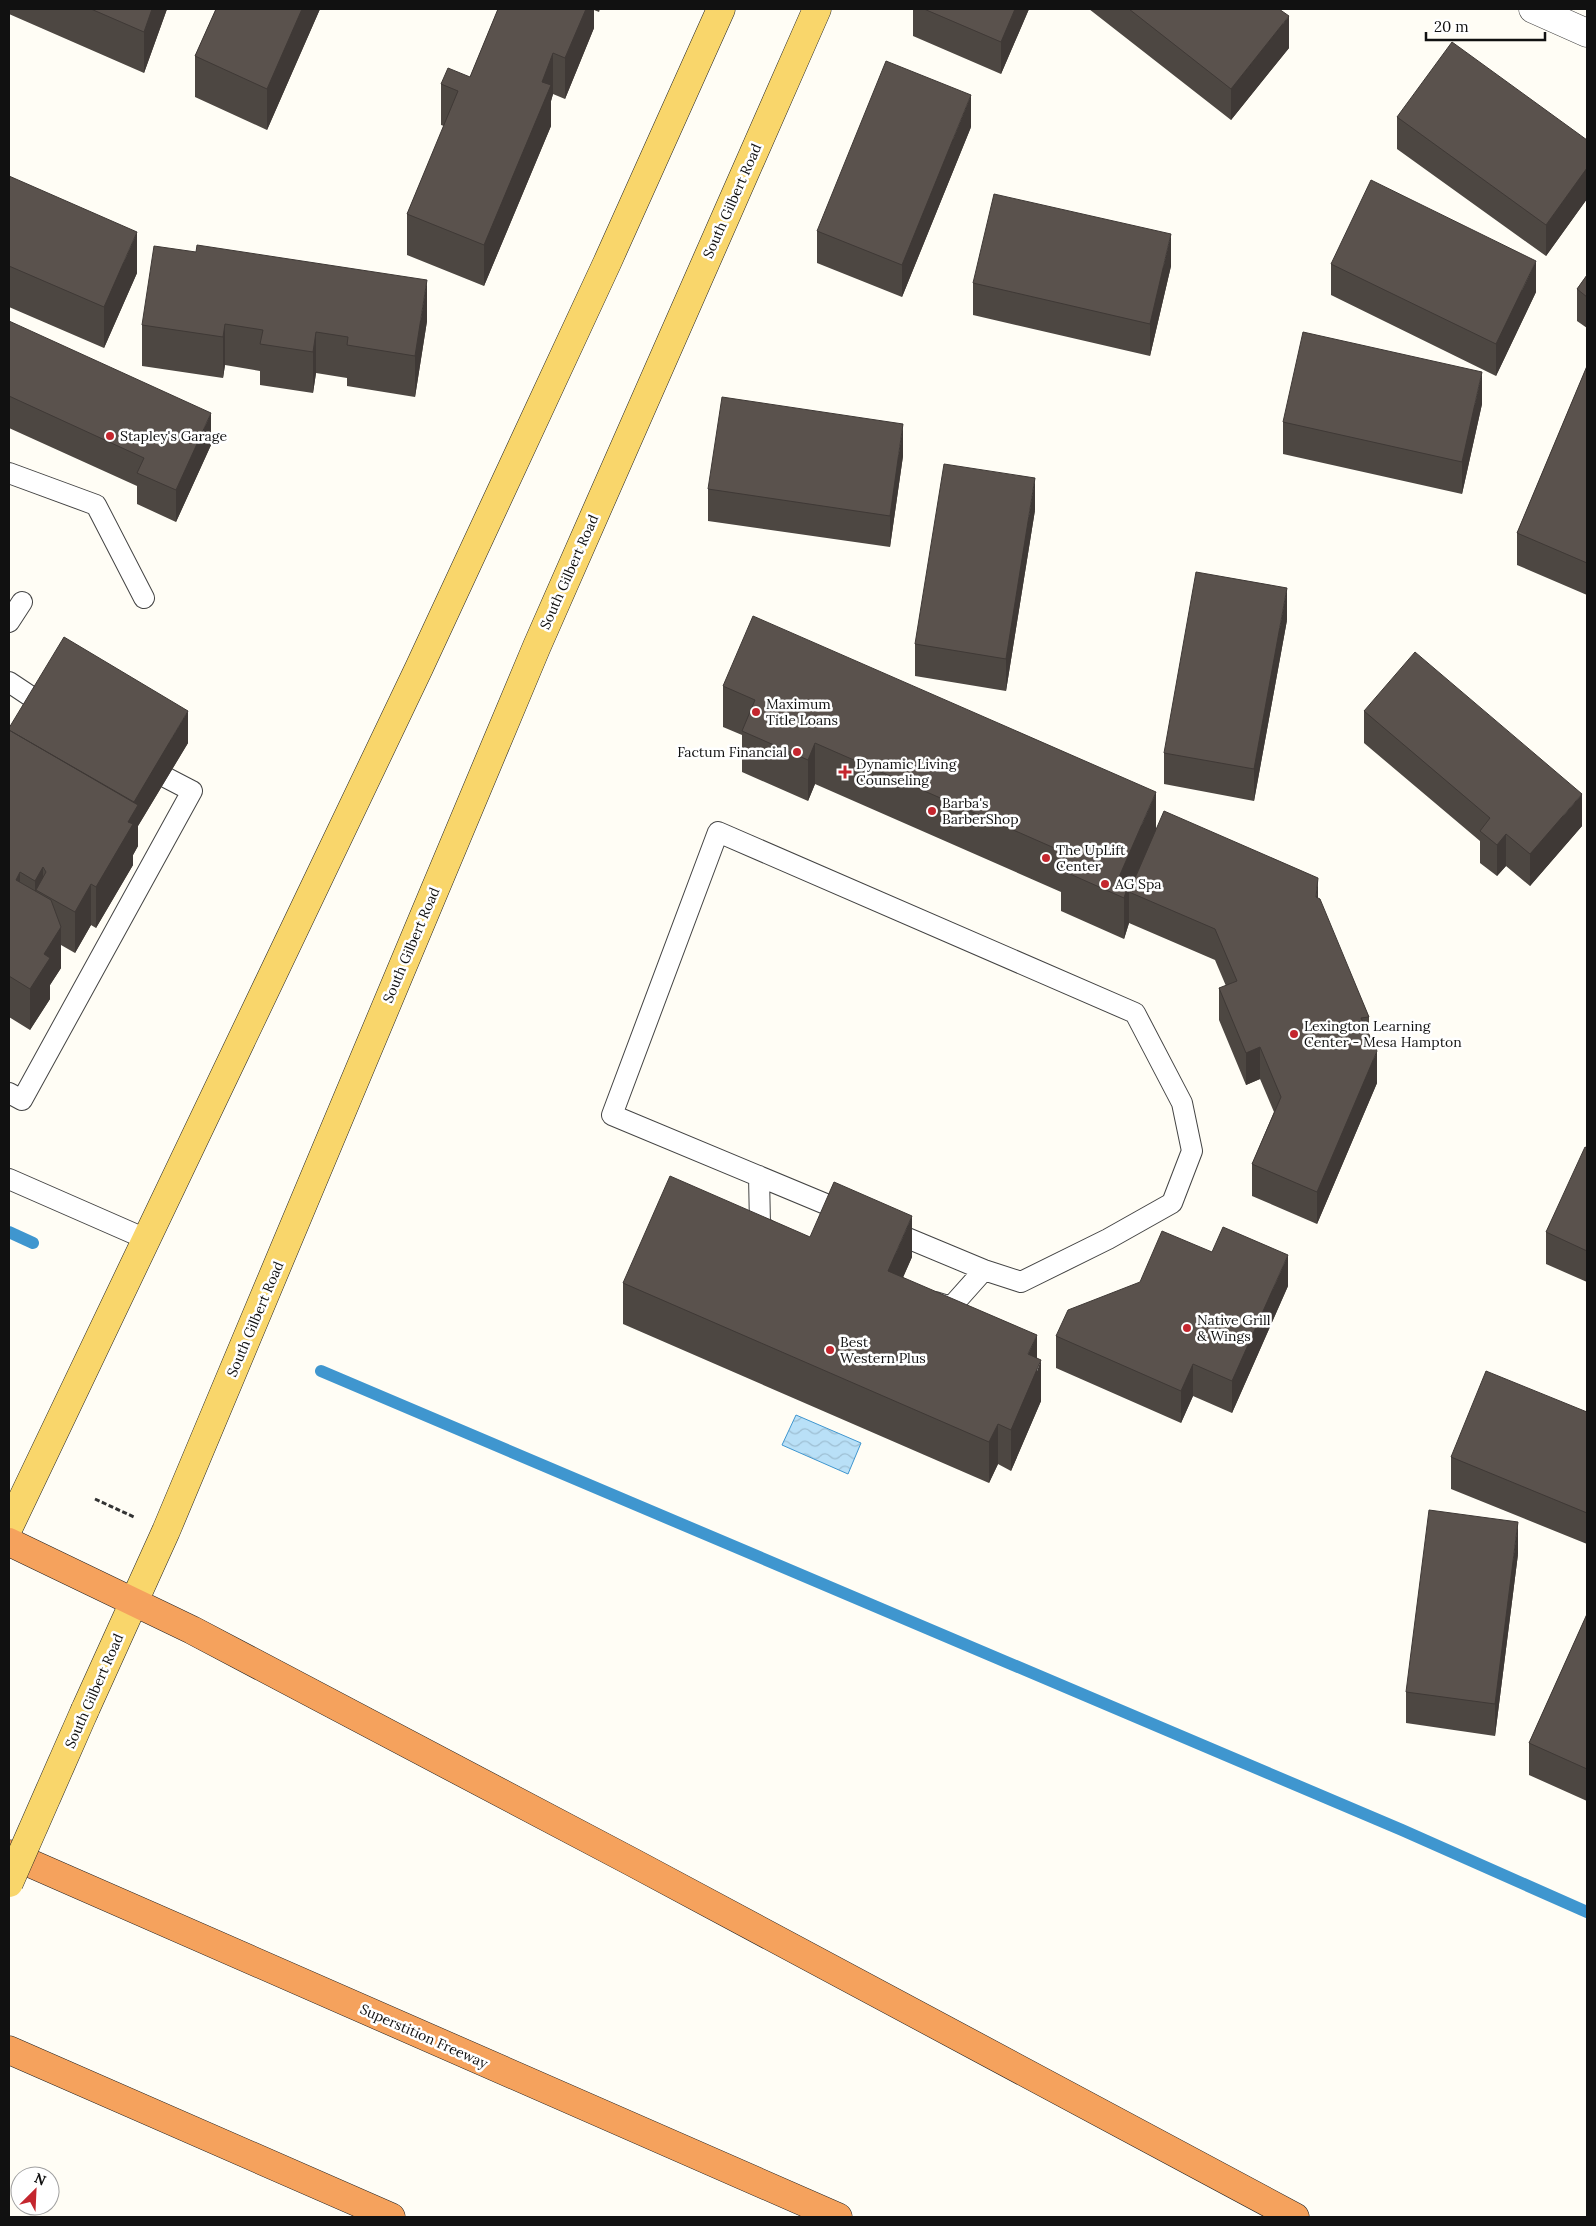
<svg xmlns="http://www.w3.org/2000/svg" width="1596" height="2226" font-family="Lora,serif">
<defs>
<pattern id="water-waves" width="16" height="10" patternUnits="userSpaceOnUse" patternTransform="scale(1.25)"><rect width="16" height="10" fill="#b9e0f7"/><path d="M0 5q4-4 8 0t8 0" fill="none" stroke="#9ebfd3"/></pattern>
</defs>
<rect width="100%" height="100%" fill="#fffdf5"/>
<path fill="url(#water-waves)" stroke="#3f96cf" d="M796,1415L861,1443L848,1474L782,1445Z"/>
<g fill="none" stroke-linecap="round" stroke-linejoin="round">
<path stroke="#3f96cf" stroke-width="12" d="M9,1232L33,1243
M321,1371L1402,1830L1587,1912"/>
<defs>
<path id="service" d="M9,473L96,505L144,598
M9,622L22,602
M9,682L42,704
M718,832L1135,1013L1182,1103L1192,1151L1172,1203L1108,1239L1021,1282L984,1270L612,1115Z
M9,1093L22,1100L192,791L167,778
M759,1176L760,1225L774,1235
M9,1179L146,1239
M935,1302L951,1307L984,1270"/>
<path id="minor" d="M1533,9L1587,33"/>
<path id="primary" d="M9,1527L419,668L607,263L721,9
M85,1710L166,1531L537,646L817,9"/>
<path id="motorway" d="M9,1542L192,1630L632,1862L1295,2217
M9,1854L838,2217
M9,2050L391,2217"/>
</defs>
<use href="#service" stroke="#444" stroke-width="22"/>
<use href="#minor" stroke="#444" stroke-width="29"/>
<use href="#primary" stroke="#222" stroke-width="29"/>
<use href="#motorway" stroke="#222" stroke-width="29"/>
<path stroke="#333" stroke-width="3" stroke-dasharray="5 2.5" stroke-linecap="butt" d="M95,1499L134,1517"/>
<use href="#service" stroke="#fff" stroke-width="20"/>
<use href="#minor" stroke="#fff" stroke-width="28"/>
<use href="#primary" stroke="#f9d66b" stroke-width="28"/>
<use href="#motorway" stroke="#f5a25d" stroke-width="28"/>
<defs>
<path id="primary-bridge" d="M9,1883L85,1710"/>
</defs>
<use href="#primary-bridge" stroke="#222" stroke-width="29" stroke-linecap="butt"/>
<use href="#primary-bridge" stroke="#f9d66b" stroke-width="28"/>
</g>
<path fill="#4d4742" d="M9,9H167L144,73L9,14Z
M216,9H320L267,130L195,97V56Z
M498,9H600L599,12L594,10V28L565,99L553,94L551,101V126L484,286L407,255V214L444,126L441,125V84L470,77Z
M913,9H1029L1001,74L913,36Z
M1089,9H1279L1289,48L1231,120Z
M1397,117L1587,140V199L1546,256L1397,149Z
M971,127L902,297L817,263V231Z
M9,176L137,273L104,348L9,307Z
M1331,264L1536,292L1496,376L1331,295Z
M1171,266L1150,356L973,315V283Z
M1587,275V328L1577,321V289Z
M9,321L211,445L176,522L137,504V486L9,428Z
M427,321L415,397L347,386V378L316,373L313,393L260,385V371L225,365L223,378L142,366V325Z
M1587,366V595L1517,565V533Z
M1482,404L1462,494L1283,454V422Z
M903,456L890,547L708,521V489Z
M1035,510L1006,691L915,676V644Z
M1287,620L1254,801L1164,784V753Z
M723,686L1156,830L1318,898L1369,1017V1035L1377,1083L1317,1224L1252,1196V1164L1274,1112L1260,1079L1246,1085L1219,1020V988L1226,986L1215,960L1129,923L1124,939L1061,911V892L815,784L808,801L742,772V735L723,727Z
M1364,711L1582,826L1530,886L1506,866L1497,876L1480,863V841L1364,743Z
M9,728L188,743L138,826V846L133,855V865L96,928L91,925L75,953L61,945V968L50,985V999L30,1030L9,1017Z
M1587,1148V1282L1546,1264V1232Z
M810,1237L912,1257L903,1277L1041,1401L1011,1471L998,1464L989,1483L623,1324V1283Z
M1288,1286L1232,1413L1193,1396L1181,1423L1056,1368V1336Z
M1587,1412V1544L1451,1489V1457Z
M1518,1554L1495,1736L1406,1723V1692Z
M1587,1614V1801L1529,1775V1743Z"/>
<path fill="#3f3936" d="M152,9H167L144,73V32Z
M302,9H320L267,130V89Z
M586,9H594V28L565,99V58Z
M1015,9H1029L1001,74V42Z
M1289,16V48L1231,120V89Z
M553,53V94L551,101V126L484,286V245L542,82Z
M971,95V127L902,297V265Z
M1587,168V199L1546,256V225Z
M137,232V273L104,348V307Z
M1171,234V266L1150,356V324Z
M1536,261V292L1496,376V344Z
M427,280V321L415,397V356Z
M225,324V365L223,378V337Z
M316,332V373L313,393V352Z
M1482,372V404L1462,494V462Z
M211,413V445L176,522V490Z
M903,424V456L890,547V516Z
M1035,478V510L1006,691V659Z
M1287,588V620L1254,801V769Z
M188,711V743L138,826V846L133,855V865L96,928V887L128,822L132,804Z
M815,743V784L808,801V760Z
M1156,792V833L1129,892V923L1124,939V898L1119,877Z
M1582,794V826L1530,886V854Z
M1506,834V866L1497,876V845Z
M43,867V893L36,890V919L35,922V881Z
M20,872V913L16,880Z
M1318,878V909L1316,897Z
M91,884V925L75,953V912Z
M61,927V968L50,985V999L30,1030V989L44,954Z
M1260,1047V1079L1246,1085V1053Z
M1377,1051V1083L1317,1224V1192Z
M912,1216V1257L888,1312V1271Z
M1288,1255V1286L1232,1413V1381Z
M1037,1335V1371L1041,1360V1401L1011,1471V1430L1028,1354Z
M1193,1364V1396L1181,1423V1391Z
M998,1424V1464L989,1483V1442Z
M1518,1522V1554L1495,1736V1704Z"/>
<path fill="#5a524d" stroke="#3f3936" d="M91,9H152L144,32Z
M216,9H302L267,89L195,56Z
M498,9H586L565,58L553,53L542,82L551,85L484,245L407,214L458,91L441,84L448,68L470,77Z
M924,9H1015L1001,42Z
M1129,9H1279L1289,16L1231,89Z
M1452,42L1587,140V168L1546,225L1397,117Z
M886,61L971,95L902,265L817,231Z
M9,176L137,232L104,307L9,266Z
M1371,180L1536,261L1496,344L1331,264Z
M994,194L1171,234L1150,324L973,283Z
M197,245L427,280L415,356L347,345L348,337L316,332L313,352L260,344L263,330L225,324L223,337L142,325L154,246L196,252Z
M1587,275V297L1577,289Z
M9,321L211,413L176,490L137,473L144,458L9,396Z
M1303,332L1482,372L1462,462L1283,422Z
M1587,366V563L1517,533Z
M722,397L903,424L890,516L708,489Z
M944,464L1035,478L1006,659L915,644Z
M1196,572L1287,588L1254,769L1164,753Z
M753,616L1156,792L1119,877L1129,882L1124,898L1061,870L1068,854L815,743L808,760L742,731L755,700L723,686Z
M64,637L188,711L134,802L9,730V728Z
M1415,652L1582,794L1530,854L1506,834L1497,845L1480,831L1490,818L1364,711Z
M9,730L138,805L128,822L133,824L96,887L91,884L75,912L36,890L46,872L43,867L35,881L20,872L16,880L51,900L61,927L44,954L50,958L30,989L9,976Z
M1164,811L1318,878L1316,897L1320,899L1369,1017L1361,1018L1377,1051L1317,1192L1252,1164L1281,1097L1260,1047L1246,1053L1219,988L1237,981L1215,929L1129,892Z
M1585,1147L1587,1148V1251L1546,1232Z
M670,1176L810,1237L834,1182L912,1216L888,1271L1037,1335L1028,1354L1041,1360L1011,1430L998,1424L989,1442L623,1283Z
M1223,1227L1288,1255L1232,1381L1193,1364L1181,1391L1056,1336L1068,1310L1140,1282L1162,1231L1212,1252Z
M1486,1371L1587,1412V1513L1451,1457Z
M1429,1510L1518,1522L1495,1704L1406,1692Z
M1587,1614V1769L1529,1743Z"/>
<g fill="#c4262e" stroke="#fff" stroke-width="2">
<circle cx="110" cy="436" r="5"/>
<circle cx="756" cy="712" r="5"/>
<circle cx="797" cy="752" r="5"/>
<path d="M842.5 764.5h5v5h5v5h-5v5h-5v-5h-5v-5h5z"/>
<circle cx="932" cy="811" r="5"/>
<circle cx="1046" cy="858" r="5"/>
<circle cx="1105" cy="884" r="5"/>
<circle cx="1294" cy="1034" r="5"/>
<circle cx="1187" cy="1328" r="5"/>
<circle cx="830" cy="1350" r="5"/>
</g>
<g text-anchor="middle" stroke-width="5" stroke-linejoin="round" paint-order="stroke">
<g font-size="14" fill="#111" stroke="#fff">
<text transform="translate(732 201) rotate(-66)" y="5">South Gilbert Road</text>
<text transform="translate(569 572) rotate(-66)" y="5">South Gilbert Road</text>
<text transform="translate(411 945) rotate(-67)" y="5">South Gilbert Road</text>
<text transform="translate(255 1319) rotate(-67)" y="5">South Gilbert Road</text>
<text transform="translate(94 1691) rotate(-66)" y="5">South Gilbert Road</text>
<text transform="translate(424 2036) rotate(24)" y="5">Superstition Freeway</text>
</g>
<g font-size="14" fill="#111" stroke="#fff" text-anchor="start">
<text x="120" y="441">Stapley's Garage</text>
<text x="766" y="709">Maximum<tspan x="766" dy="16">Title Loans</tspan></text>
<text x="787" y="757" text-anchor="end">Factum Financial</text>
<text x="856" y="769">Dynamic Living<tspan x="856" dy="16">Counseling</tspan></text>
<text x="942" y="808">Barba's<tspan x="942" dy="16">BarberShop</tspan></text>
<text x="1056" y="855">The UpLift<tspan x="1056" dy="16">Center</tspan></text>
<text x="1115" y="889">AG Spa</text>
<text x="1304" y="1031">Lexington Learning<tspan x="1304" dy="16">Center - Mesa Hampton</tspan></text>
<text x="1197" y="1325">Native Grill<tspan x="1197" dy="16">&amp; Wings</tspan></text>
<text x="840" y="1347">Best<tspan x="840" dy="16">Western Plus</tspan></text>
</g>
</g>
<rect width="1596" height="2226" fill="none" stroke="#111111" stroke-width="20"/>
<g transform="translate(35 2191) rotate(24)"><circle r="24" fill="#ffffff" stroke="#a0a0a0"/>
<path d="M0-4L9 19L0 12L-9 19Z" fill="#c4262e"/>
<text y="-8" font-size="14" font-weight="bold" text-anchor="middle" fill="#111111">N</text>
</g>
<path d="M1426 32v8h119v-8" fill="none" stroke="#111111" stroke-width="2.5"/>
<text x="1434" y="32" font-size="15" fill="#111111" stroke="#ffffff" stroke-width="4" paint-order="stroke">20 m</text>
</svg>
